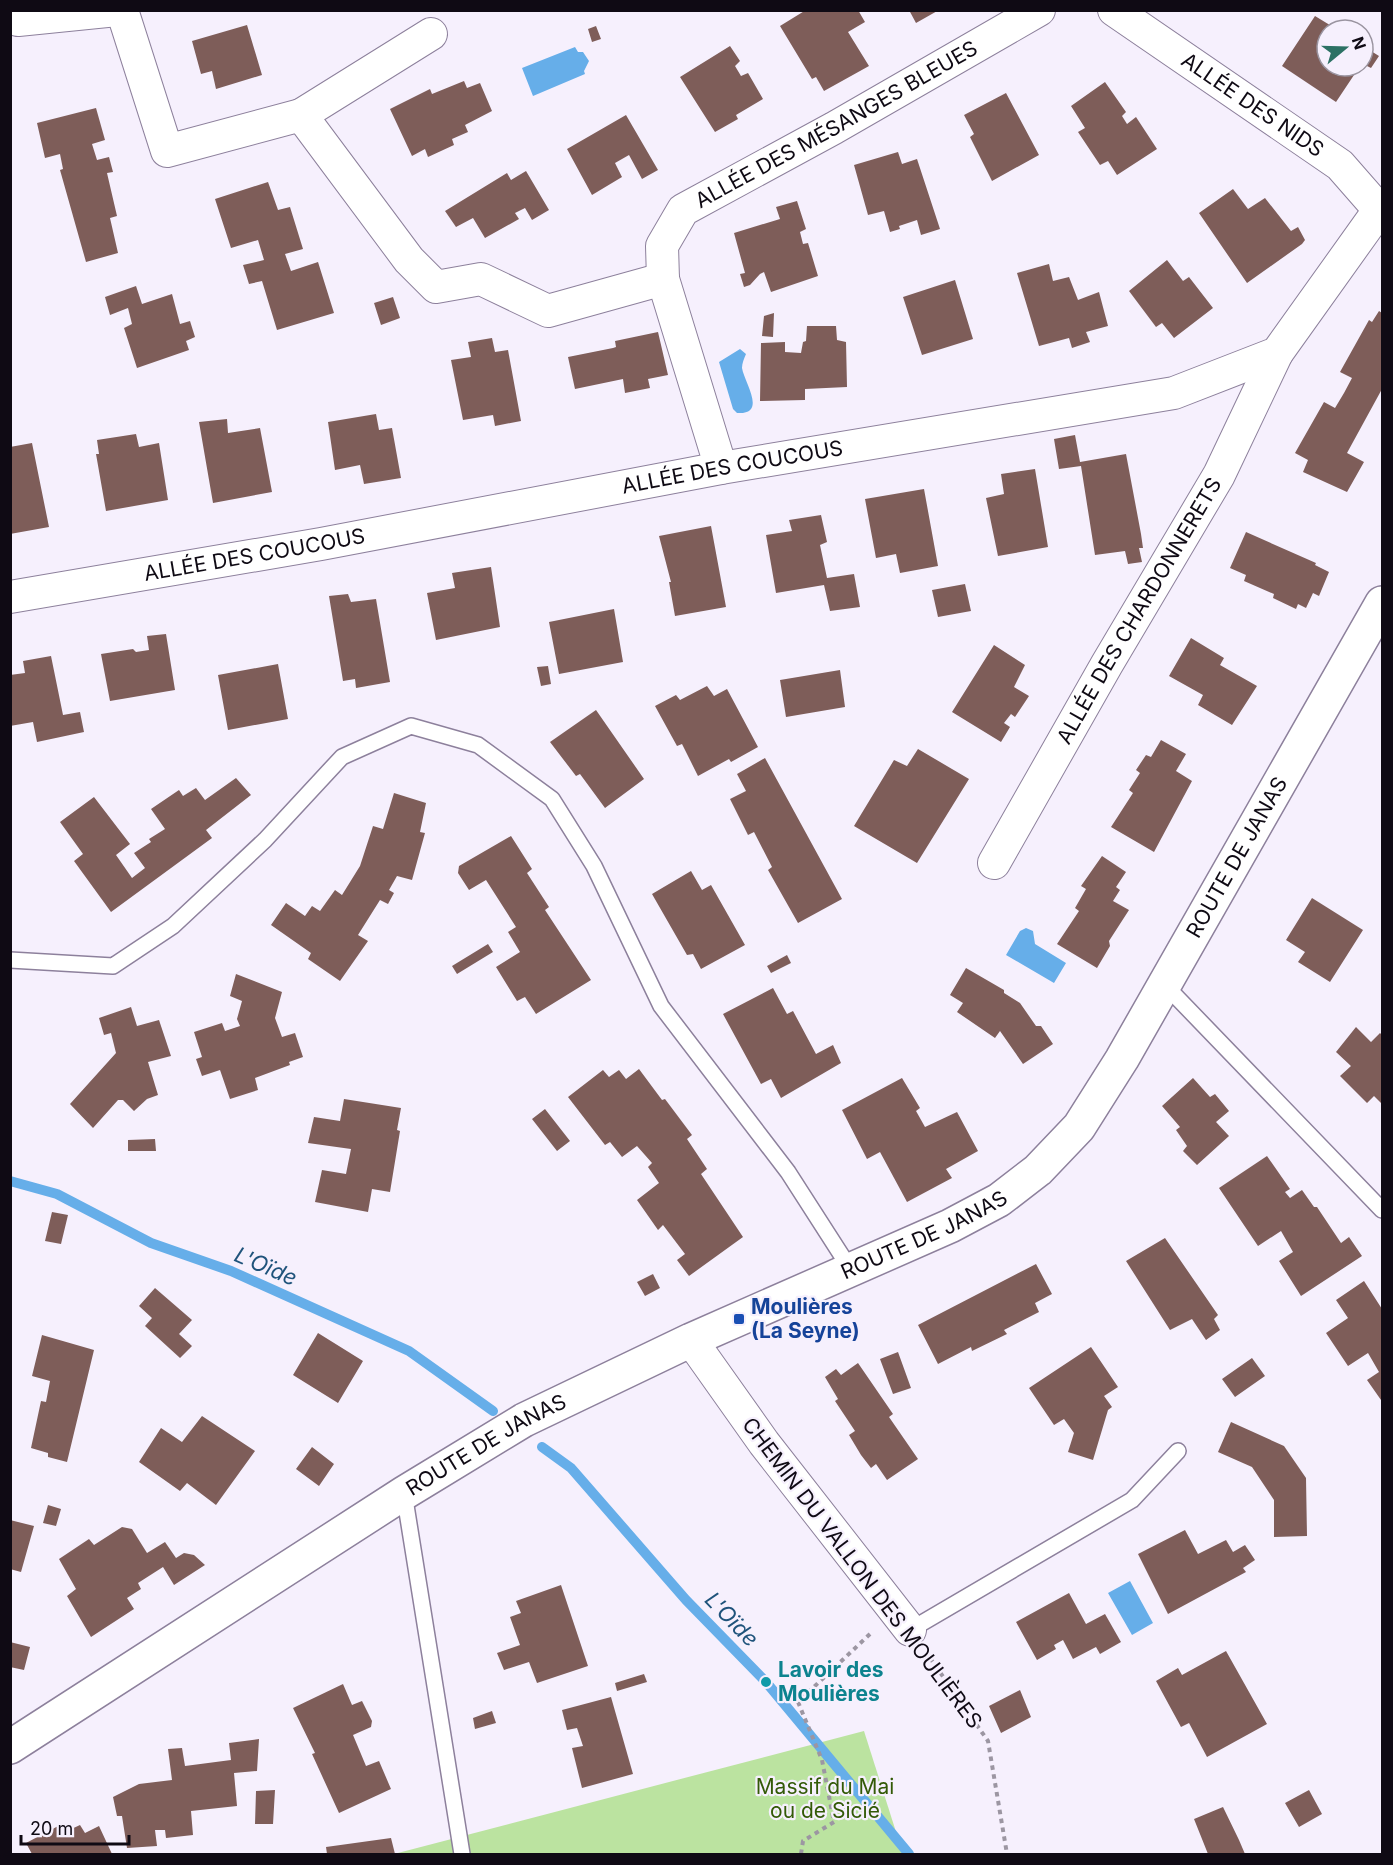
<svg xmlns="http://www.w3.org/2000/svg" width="1393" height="1865" font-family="Inter,sans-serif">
<rect width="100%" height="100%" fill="#f6f0fd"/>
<path fill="#bbe3a0" d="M864,1731L903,1854H394Z"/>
<path fill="#66aee9" d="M575,47L578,52H583L589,61L584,71L585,74L533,96L522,68Z
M740,349L746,354C744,359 742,363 742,368C744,382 768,415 737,413L733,409L719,362Z
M1026,928L1033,931L1035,944L1066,963L1054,983L1006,955L1020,931Z
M1130,1581L1153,1623L1132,1635L1108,1593Z"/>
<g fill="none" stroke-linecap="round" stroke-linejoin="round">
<path stroke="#66aee9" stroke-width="10" d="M10,1181L57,1194L151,1243L231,1271L409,1351L493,1411
M542,1447L571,1468L686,1600L766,1682L909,1854"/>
</g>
<path fill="#7e5d59" d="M806,10H858L865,22L848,32L869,66L824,91L816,77L812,79L780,26Z
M909,10H939L916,23Z
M1315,16L1338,30H1327V66H1360L1336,102L1282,66Z
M247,25L262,75L216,89L212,71L201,74L192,41Z
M596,26L601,39L592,42L588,29Z
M730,46L740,61L735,66L741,76L748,73L763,99L736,115L738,119L715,132L680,77Z
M1363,46L1379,56L1371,68L1363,64Z
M464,81L467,88L480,83L492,111L465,125L468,132L452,139L454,145L428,157L425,149L412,156L390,109L430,89L432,94Z
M1105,82L1126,112L1122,116L1127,124L1136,117L1157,149L1117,175L1108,161L1100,165L1078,132L1085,128L1071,106Z
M1006,93L1039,155L992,181L970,137L974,134L964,115Z
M96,108L105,140L92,144L97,160L109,157L113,172L107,173L117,216L110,218L118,253L86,262L60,170L63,169L60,154L45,158L37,123Z
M626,115L658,170L642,179L629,155L615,163L622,177L592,195L567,149Z
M898,152L902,164L917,159L940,229L921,235L917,220L899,226L900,229L890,232L884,211L868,215L854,165Z
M526,171L549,210L532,220L525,208L515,213L519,219L485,238L473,218L456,227L445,211L507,173L511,180Z
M268,182L278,210L290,207L303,249L285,254L291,271L318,262L334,313L277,330L262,281L249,284L243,265L264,260L258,240L231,248L215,199Z
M1233,189L1248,209L1265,198L1291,231L1298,227L1305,240L1302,244L1247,283L1199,213Z
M797,201L806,229L800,232L803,244L808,243L818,276L771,292L764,272L760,274L750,285L744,287L740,274L745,273L734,233L780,219L776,207Z
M1167,260L1183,281L1189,277L1213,308L1174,338L1162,323L1156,327L1129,291Z
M1049,264L1053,281L1069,277L1078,300L1099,292L1108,326L1086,332L1090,342L1072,348L1069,338L1039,346L1017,273Z
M955,280L973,339L922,355L903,297Z
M136,286L142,304L172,294L180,324L190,321L195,337L186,341L189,350L137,368L124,328L132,324L128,308L110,315L105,297Z
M393,297L400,318L381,325L374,303Z
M1379,311L1382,313V389L1347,453L1364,462L1347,492L1303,472L1308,460L1295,453L1324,402L1335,408L1344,393L1352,378L1340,372L1369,320L1372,322Z
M774,313L773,337L762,336L764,316Z
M807,326H836L837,340L846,342L847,387L805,389V400L760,401L761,343L785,342V352L801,353L803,342L806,341Z
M658,332L668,375L648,379L650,388L625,393L623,379L575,389L568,357L613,348L616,347L615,341Z
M492,338L495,352L508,350L521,421L495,426L493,415L463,420L451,360L471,357L468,342Z
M376,414L379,430L392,428L401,478L364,484L360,465L335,470L328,422Z
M227,419L228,433L260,428L272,492L213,503L199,422Z
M136,434L139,447L159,443L168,500L106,511L96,454H99L97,440Z
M1075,435L1080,462L1126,454L1141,534L1143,548H1139L1142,562L1128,564L1125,551L1095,555L1081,466L1059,469L1054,439Z
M32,443L49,527L10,534V447Z
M1035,469L1048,547L998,556L986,498L1004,494L1001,474Z
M924,489L938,566L900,573L896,554L876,558L865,499Z
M821,515L827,542L820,545L827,578L854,574L860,607L830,611L824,585L776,593L766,535L792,531L789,520Z
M711,526L726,607L675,616L669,582H671L659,536Z
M1246,532L1316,563L1315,565L1329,572L1319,596L1313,593L1306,608L1298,604L1296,609L1273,598L1274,594L1244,581L1246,575L1230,568Z
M491,567L500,627L436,640L427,593L455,588L452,573Z
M965,584L971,611L938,617L932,590Z
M348,594L351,602L376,599L390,682L356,688L355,679L343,681L329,596Z
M614,609L623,662L559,674L549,622Z
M166,634L175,690L110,701L101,654L133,649L136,652L149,650L147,636Z
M1191,638L1224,658L1220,665L1257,686L1232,725L1198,705L1203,695L1169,676Z
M994,645L1025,665L1014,687L1029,696L1015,717L1011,714L1004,723L1010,727L1001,742L952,712Z
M51,656L63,715L80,712L84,732L37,742L33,722L10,726V675L25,673L23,661Z
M278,664L288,719L228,730L218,675Z
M548,666L551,684L541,686L537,667Z
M840,670L845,707L786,717L780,680Z
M707,686L714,696L727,689L758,747L731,762L729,759L698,776L682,744L677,746L655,706L676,695L680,700Z
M596,710L644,779L605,808L580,774L576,776L550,742Z
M1161,740L1186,754L1176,771L1192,781L1154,852L1111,827L1133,793L1129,790L1140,773L1136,770L1146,755L1151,757Z
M918,749L969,779L917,863L854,826L894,760L907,766Z
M765,758L842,899L798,923L768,870L772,867L754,832L748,835L730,799L746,791L737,774Z
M236,778L251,795L206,830L212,838L111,912L74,861L83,854L60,822L94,797L130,844L116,855L132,878L145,868L134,853L151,842L149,839L165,829L151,809L179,790L183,796L196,788L205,800Z
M394,793L426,803L420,832L425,833L412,880L397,876L389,890L394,893L388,904L380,900L358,935L368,941L340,981L308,959L311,953L271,925L286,903L305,916L312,906L320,911L335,890L342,895L360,866L373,826L383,829Z
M511,836L532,869L527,873L549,907L545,910L591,980L536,1014L525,997L517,1001L496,967L520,952L508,932L516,927L486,880L469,890L458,873L459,866Z
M1102,856L1126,872L1116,887L1120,890L1113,901L1129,910L1109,941L1110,946L1097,968L1057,944L1079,911L1075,908L1086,889L1081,886Z
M691,871L702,890L711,885L745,945L701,969L693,954L687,955L652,894Z
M1312,898L1363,930L1330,982L1298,962L1305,952L1286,940Z
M488,944L493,952L457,974L452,966Z
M787,955L791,963L771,973L767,966Z
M966,968L1004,990V993L1020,1003L1036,1026H1041L1053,1044L1023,1064L1000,1031L995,1038L957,1012L963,1003L950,995Z
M236,974L282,992L275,1018L282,1037L295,1033L303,1057L289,1062L290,1065L255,1078L258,1090L230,1099L220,1070L202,1076L196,1059L202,1057L194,1032L222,1023L225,1031L240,1026L237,1019L242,1001L230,996Z
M773,988L787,1014L793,1011L816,1054L833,1045L841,1063L781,1098L771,1079L761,1084L723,1014Z
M131,1007L137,1026L159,1020L171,1056L148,1062L158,1095L147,1099L134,1111L123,1100H118L93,1128L70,1104L116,1053L111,1033L104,1035L99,1018Z
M1356,1027L1371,1042L1380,1033L1382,1035V1104L1374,1096L1367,1103L1340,1076L1351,1066L1336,1052Z
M639,1069L662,1100L665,1099L692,1135L687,1139L707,1169L701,1174L743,1237L689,1276L677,1260L685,1254L663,1225L658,1230L637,1200L659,1183L648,1167L652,1163L637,1146L622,1157L610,1142L605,1145L568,1097L603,1070L609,1077L619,1070L626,1079Z
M902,1078L920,1108L916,1111L925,1127L957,1112L978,1151L946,1169L952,1178L907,1202L880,1152L867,1159L842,1110Z
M1193,1078L1210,1097L1215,1094L1229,1111L1216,1122L1229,1136L1197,1165L1183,1151L1187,1146L1176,1130L1180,1127L1162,1106Z
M344,1099L401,1108L397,1130L400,1131L390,1192L372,1189L368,1212L315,1202L322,1170L346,1174L351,1149L308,1143L314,1117L340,1121Z
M545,1109L570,1141L557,1151L532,1119Z
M155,1139L156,1151H128V1140Z
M1267,1156L1290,1189L1285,1192L1290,1198L1302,1190L1314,1207H1317L1341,1243L1349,1237L1362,1256L1301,1296L1279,1261L1293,1252L1281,1231L1258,1246L1219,1188Z
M52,1212L68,1215L61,1244L45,1241Z
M1165,1238L1218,1315L1214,1319L1220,1330L1206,1340L1192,1319L1170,1330L1126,1261Z
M1036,1264L1052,1294L1035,1303L1039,1312L1004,1330L1007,1334L972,1351L971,1347L938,1364L918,1325Z
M653,1274L660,1288L645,1296L637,1282Z
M1364,1281L1382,1309V1399L1381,1400L1367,1380L1379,1372L1368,1353L1348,1366L1326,1333L1348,1318L1336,1300Z
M155,1288L192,1320L179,1334L192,1346L180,1358L145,1326L152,1318L139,1306Z
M318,1333L363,1361L338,1403L293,1375Z
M42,1335L94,1350L67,1462L48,1457V1453L31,1448L41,1401L46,1402L50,1381L32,1376Z
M1091,1347L1118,1387L1104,1396L1112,1407L1108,1410L1093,1460L1068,1452L1074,1433L1064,1419L1054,1425L1029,1388Z
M898,1352L911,1388L893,1394L880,1359Z
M1252,1358L1265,1376L1235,1397L1222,1379Z
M858,1363L893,1414L889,1417L918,1459L887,1480L876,1464L871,1468L861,1455L849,1435L855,1431L835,1401L838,1399L825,1377L836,1369L841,1375Z
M202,1416L255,1451L216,1505L187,1483L180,1491L139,1462L161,1428L182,1442Z
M1231,1422L1284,1446L1306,1478L1307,1536L1274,1537V1500L1252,1467L1218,1452Z
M312,1447L334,1464L319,1486L296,1469Z
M48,1505L61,1509L56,1526L43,1523Z
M10,1520L34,1526L21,1572L10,1569Z
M122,1527L132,1529L147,1553L165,1542L176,1558L184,1553L194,1555L205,1565L174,1585L163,1567L138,1583L141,1589L127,1598L134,1609L91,1637L67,1596L76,1589L59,1559L89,1539L94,1545Z
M1185,1530L1198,1554L1226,1540L1233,1552L1245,1545L1255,1560L1243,1568L1246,1572L1168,1614L1138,1554Z
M561,1585L588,1666L537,1683L529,1662L504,1670L497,1653L520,1645L510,1617L521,1613L516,1601Z
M1069,1593L1086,1624L1105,1614L1121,1642L1100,1654L1096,1647L1073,1659L1063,1640L1054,1645L1056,1649L1037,1660L1016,1622Z
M10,1642L30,1647L24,1670L10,1667Z
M1226,1651L1267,1724L1207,1757L1189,1723L1181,1727L1156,1681L1178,1668L1182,1675Z
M644,1674L647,1682L617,1691L615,1683Z
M343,1684L352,1705L362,1701L372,1721L371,1727L353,1735L366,1766L379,1761L391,1789L339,1813L312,1754L315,1753L293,1708Z
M1020,1690L1031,1717L1001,1733L989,1706Z
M611,1697L633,1774L582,1788L572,1748L583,1746L577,1728L567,1730L562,1710Z
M492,1711L496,1723L475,1729L473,1718Z
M259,1739L257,1771L234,1773L237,1806L191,1811L193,1835L166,1838L165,1830H155L157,1846L127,1848L122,1816H117L113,1797L139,1784L172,1780L168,1749L182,1748L185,1766L231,1760L229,1743Z
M275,1790L273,1824H255L256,1791Z
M1309,1790L1322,1814L1299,1827L1285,1803Z
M1223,1807L1239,1840L1245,1854H1208L1194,1819Z
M62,1824L65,1832L80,1825L85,1833L99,1826L112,1854L49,1853L32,1854L26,1843Z
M391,1838L395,1854H327L326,1847Z"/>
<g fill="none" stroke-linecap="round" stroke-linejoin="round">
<defs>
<path id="service" d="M10,960L113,966L173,926L265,840L342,757L411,726L478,745L552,799L594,866L661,1006L788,1172L851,1270
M1164,984L1382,1210
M404,1493L462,1854
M910,1630L1132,1500L1178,1451"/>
<g id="minor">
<path d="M122,10L167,151L301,115L409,260L436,287L481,279L548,311L663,279"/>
<path id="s1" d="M1114,10L1340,165L1382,213"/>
<path d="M10,18L18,20L117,10"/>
<path d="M301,115L431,34"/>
<path id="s2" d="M721,468L663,279L662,246L683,210L834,128L1039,10"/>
<path id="s3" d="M10,597L321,544L721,468L1174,393L1277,353L1382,206"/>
<path id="s4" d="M994,863L1107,664L1219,475L1277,353"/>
<path d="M691,1340L764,1443L910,1630"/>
</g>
<g id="tertiary">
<path id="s5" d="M10,1747L404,1493L524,1420L691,1340L950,1226L999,1200L1038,1170L1079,1127L1122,1059L1382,603"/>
</g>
</defs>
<use href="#service" stroke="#8d809c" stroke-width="18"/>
<use href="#minor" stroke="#8d809c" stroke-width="34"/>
<use href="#tertiary" stroke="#8d809c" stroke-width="36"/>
<path stroke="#9c96a2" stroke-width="4" stroke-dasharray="4.5 4.5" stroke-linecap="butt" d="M930,1658L988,1741L1007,1854
M801,1854L803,1841L834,1822L822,1760L798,1702L870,1634"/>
<use href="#service" stroke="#fff" stroke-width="15"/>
<use href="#minor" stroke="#fff" stroke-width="32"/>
<use href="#tertiary" stroke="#fff" stroke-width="33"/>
</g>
<rect fill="#1a4fb4" stroke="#f6f0fd" stroke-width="2" x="733" y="1313" width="12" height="12" rx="3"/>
<circle fill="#0f9aa8" stroke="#f6f0fd" stroke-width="2" cx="766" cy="1682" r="6"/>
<g text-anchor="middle" stroke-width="4.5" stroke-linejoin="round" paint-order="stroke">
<g font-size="21" fill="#0f0a14" stroke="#f6f0fd">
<text dy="7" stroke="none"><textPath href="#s1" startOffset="168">ALLÉE DES NIDS</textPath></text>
<text dy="7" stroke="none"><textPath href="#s2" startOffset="448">ALLÉE DES MÉSANGES BLEUES</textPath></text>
<text dy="7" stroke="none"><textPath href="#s3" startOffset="734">ALLÉE DES COUCOUS</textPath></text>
<text dy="7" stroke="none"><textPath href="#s3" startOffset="248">ALLÉE DES COUCOUS</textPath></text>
<text dy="7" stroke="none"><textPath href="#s4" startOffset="291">ALLÉE DES CHARDONNERETS</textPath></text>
<text dy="7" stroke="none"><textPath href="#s5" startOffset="1554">ROUTE DE JANAS</textPath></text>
<text dy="7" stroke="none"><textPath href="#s5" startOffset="1050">ROUTE DE JANAS</textPath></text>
<text dy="7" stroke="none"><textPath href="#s5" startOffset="564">ROUTE DE JANAS</textPath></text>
<text transform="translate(862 1573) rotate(53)" y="7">CHEMIN DU VALLON DES MOULIÈRES</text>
</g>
<g font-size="21" font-weight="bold" fill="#164399" stroke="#f6f0fd" text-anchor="start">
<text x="751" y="1314">Moulières<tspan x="751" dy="24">(La Seyne)</tspan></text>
</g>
<g font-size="21" font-weight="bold" fill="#0d838f" stroke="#f6f0fd" text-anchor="start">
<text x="778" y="1677">Lavoir des<tspan x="778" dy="24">Moulières</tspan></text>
</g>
<g font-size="21" fill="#335a07" stroke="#f6f0fd">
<text x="825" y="1794">Massif du Mai<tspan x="825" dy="24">ou de Sicié</tspan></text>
</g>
<g font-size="22" font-style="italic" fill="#1f537b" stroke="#f6f0fd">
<text transform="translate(266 1266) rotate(23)" y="8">L'Oïde</text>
<text transform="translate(732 1619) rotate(46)" y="8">L'Oïde</text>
</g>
</g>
<rect width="1393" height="1865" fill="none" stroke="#0f0a14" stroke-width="24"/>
<g transform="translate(1345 48) rotate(71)"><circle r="28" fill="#f6f0fd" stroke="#9a94a0" stroke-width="1.5"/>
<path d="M0-4.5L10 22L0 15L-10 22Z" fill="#2c7164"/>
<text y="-9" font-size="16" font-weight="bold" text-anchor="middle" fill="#0f0a14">N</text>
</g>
<path d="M21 1835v9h108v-9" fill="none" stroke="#0f0a14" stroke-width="3"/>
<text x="30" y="1835" font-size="18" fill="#0f0a14" stroke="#f6f0fd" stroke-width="4.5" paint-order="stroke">20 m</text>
</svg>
